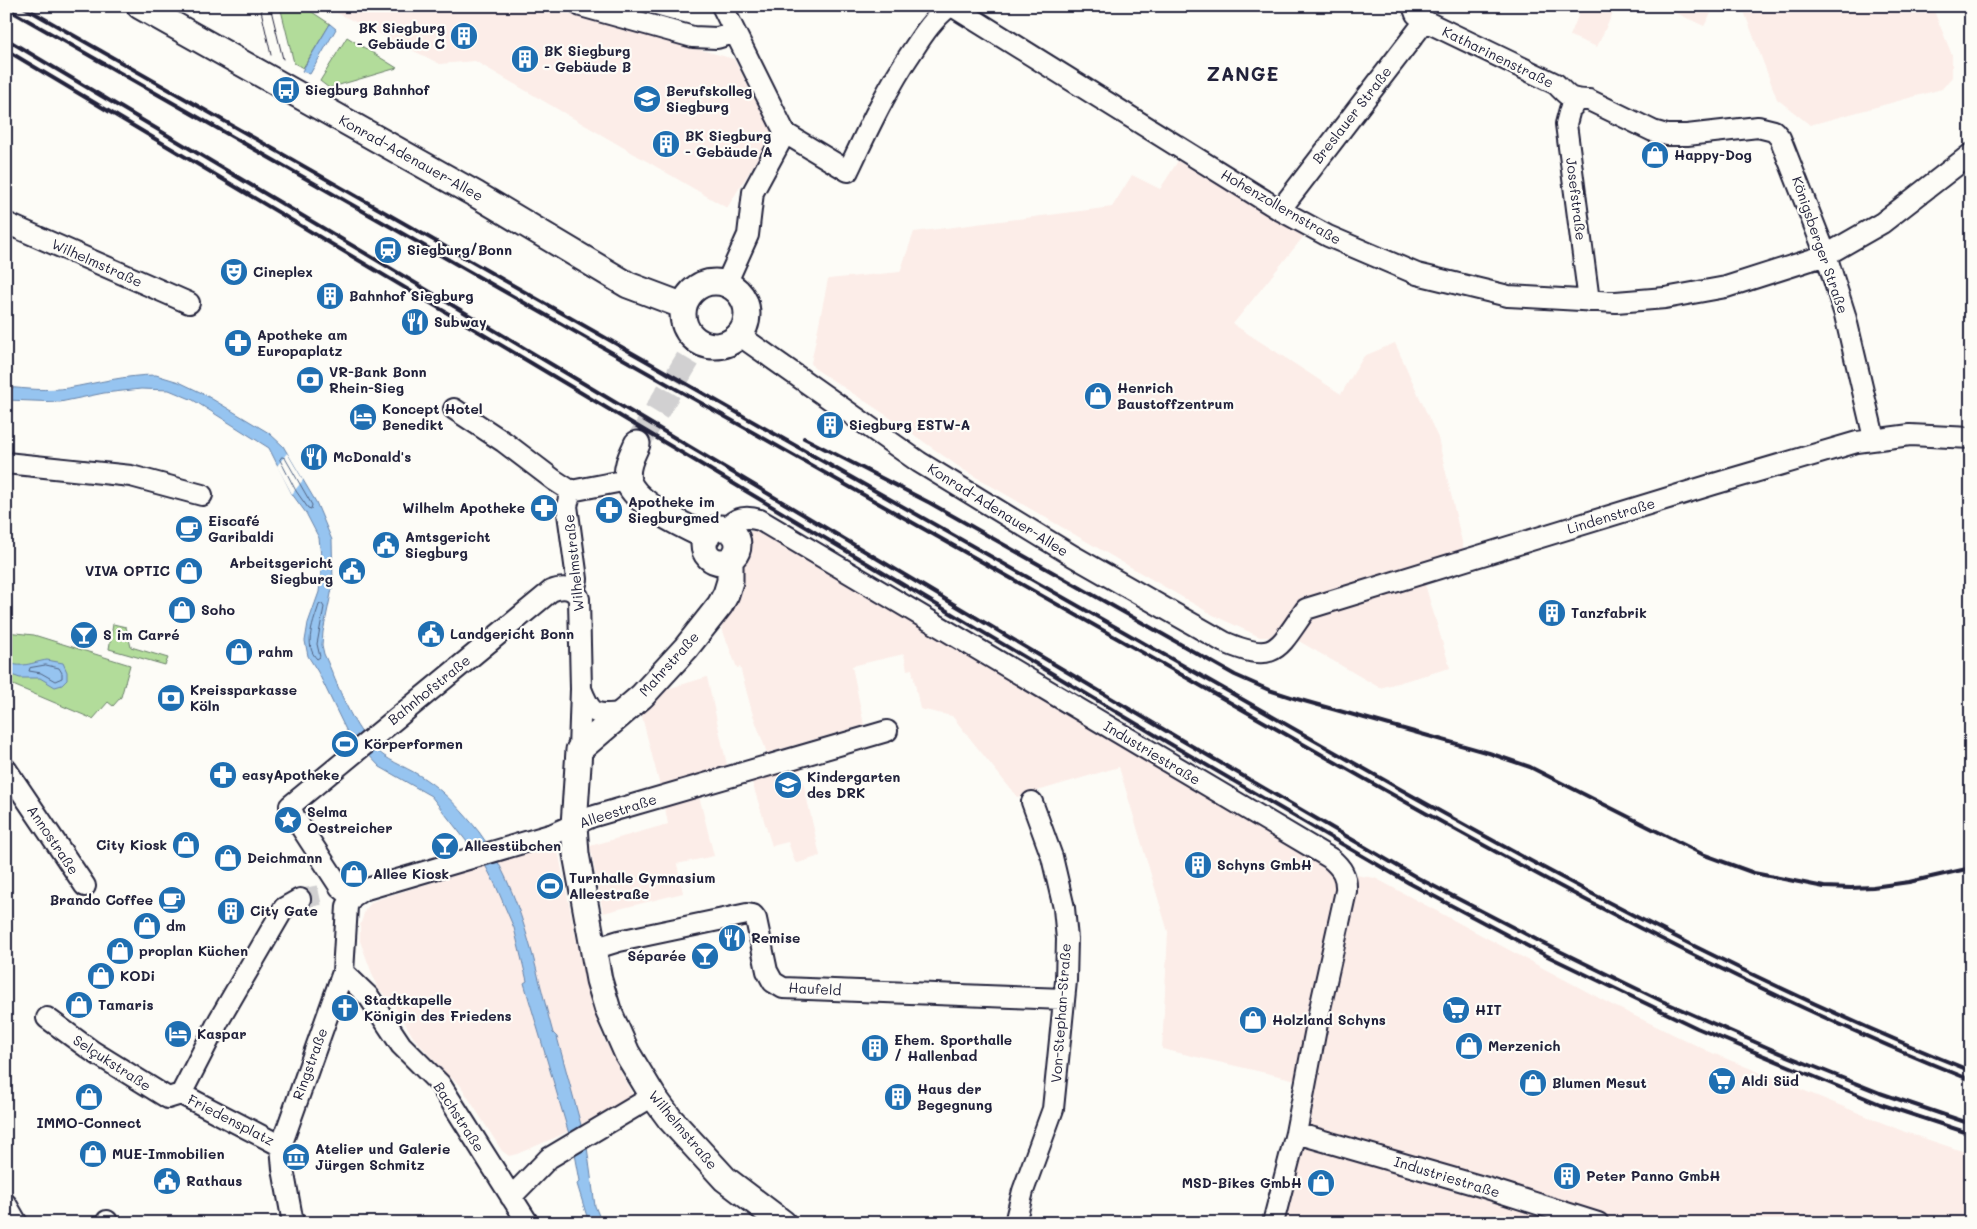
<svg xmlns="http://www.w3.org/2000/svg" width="1977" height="1229" font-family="Mali,sans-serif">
<rect width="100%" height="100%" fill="#fdfcf7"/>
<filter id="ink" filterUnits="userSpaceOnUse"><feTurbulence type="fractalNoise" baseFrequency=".02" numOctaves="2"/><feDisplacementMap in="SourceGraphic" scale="10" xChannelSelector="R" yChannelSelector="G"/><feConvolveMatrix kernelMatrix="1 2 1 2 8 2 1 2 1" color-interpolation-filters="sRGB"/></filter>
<g filter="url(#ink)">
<path fill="#fcede8" d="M323,6H543L734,59L773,134L727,208L475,61L440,64Z
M1582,6H1616L1597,47L1570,36Z
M1661,6H1715L1704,26Z
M1742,6H1932L1952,55V77L1942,89L1810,125L1777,99Z
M1178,161L1304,236L1233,324L1341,394L1364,356L1395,343L1438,438L1468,568L1424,581L1450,668L1380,688L1278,629L1270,637H1260L1213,615L962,469L886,415L814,368L811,363L828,279L900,272L914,232L1112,207L1132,175L1160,189Z
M757,529L1321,862L1330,871L1375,878L1612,1005L1710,1052L1905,1132L1971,1154V1223H1277L1309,1083L1162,1049L1168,932L1119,767L1017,797L952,716L920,709L912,669L907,670L904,654L852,666L864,725L767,753L752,712L740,667L737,668L719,621L731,605L743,578L745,543L748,533Z
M707,677L727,765L660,786L641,713L657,699L664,690Z
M799,764L820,856L798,863L795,862L788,842L772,846L751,779Z
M699,796L714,856L677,864L683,893L603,913L590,846L668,824L664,803Z
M557,846L583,971L590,998L602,1035L632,1094V1097L627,1100L559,1136L517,1154L509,1156L502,1151L460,1085L446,1074L413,1037L394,1005L377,987L360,941V926L365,910L372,902L379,899L517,856Z"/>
<path fill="#b2dc9a" stroke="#6a7f6a" d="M280,6H303L330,24L303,68L294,63Z
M347,37L397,68L329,88L320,81Z
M113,624L126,627L131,647L168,658L165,665L109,649Z
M6,632L34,635L130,665L121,697L113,706L108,702L93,719L6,682Z"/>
<path fill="#96c4f0" stroke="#6883a8" d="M330,24L336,29L310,74L302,71Z
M156,375L179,382L202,393L269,433L283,446L316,502L332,540L333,584L323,632L322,645L324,654C339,686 351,728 379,752C392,763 411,769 425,779C445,792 464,813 479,832C522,890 534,965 553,1033L557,1037L587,1147L595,1206L602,1223H589L577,1184L580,1181L575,1154L524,983L527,981L514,928L496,886L485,865L431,796L380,767L347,732L318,672L308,656L305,641L308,623L319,592L322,565L319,538L306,513L292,494L269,448L193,400L169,390L141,389L104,393L60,402L6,400V387C27,389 47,391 68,388C97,383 126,375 156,375Z
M47,660L63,663L67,672V680L62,685L55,687L40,678H20L6,673V661C19,670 33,662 47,660Z"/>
<path fill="#fdfcf7" d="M287,453L303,480L292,494L277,466Z"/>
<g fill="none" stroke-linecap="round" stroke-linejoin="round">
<path stroke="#506383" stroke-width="1" d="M282,457L285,458L312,505L311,509L308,508L296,491L280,460Z
M322,604L324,607L317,644L320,657L317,659C303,645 314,621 319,605Z
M46,665L59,668L62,673V678L55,681L41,673L29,671L30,668Z"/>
<path stroke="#d1d0d1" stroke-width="20" stroke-dasharray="20 10" stroke-linecap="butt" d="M300,899L324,894"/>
<path stroke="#d1d0d1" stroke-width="25" stroke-dasharray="25 12" stroke-linecap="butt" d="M637,444L691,354"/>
<defs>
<path id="minor" d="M581,6L693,37L717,38L734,33
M722,6L785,133L848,171C868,129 887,88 913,50C924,33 934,18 950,6
M950,6L957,9L1280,210L1328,236L1417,274L1508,296L1616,302L1665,298L1726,287L1826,255L1882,223L1971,154
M1413,6L1416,14L1425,21L1556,84C1569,97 1569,100 1589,100L1653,131L1667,135H1687L1758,127L1774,131L1780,138L1826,255L1845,315L1874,438
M1579,100L1570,109L1566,124L1589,301
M1280,210L1425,21
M6,223L189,303
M726,284L748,235L753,192L785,133
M739,335L919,462L1073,556L1224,642C1276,664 1277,650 1306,609L1714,484L1857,442L1910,435L1971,438
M454,409L504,442L554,480L571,491
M6,463L131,476L202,495
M571,491L567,506L577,579L574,592
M571,491L628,480
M727,529C735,517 747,516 760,520L1330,858C1342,868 1347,876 1346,891L1319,1013L1296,1133L1273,1223
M581,689C591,714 594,716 621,713
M6,769L85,886
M352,897L340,887L295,818L290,806L551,591C561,587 575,586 579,599L581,689L579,750
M352,897L363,890L553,834L591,817L887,731
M593,949L619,941L747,914L753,915L756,919L767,971L773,982L783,988L1064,999
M343,972L369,997L401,1045L440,1084L528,1223
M47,1018L92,1051L168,1098L181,1094
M181,1094L219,1020L284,908L300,899
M181,1094L281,1146
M1296,1133L1487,1188L1598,1223
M511,1197L549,1158L653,1096
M6,1204L17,1223
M106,1223L107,1221
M293,1223L283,1169L281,1146L343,972L347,906L352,897
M1015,1223L1023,1191L1053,1109L1066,981L1067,939L1064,908L1052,857L1032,802"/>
<path id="major" d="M140,6L477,195L628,285L684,306
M683 314a32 32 0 1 1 64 0a32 32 0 1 1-64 0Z
M637,444C632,455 625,468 628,481C635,504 686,527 707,537
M704 545a17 17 0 1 1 34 0a17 17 0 1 1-34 0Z
M729,560L730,566V581L726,594L720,605L686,648L642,696L579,750L574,825L576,854L599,980L608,1010L627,1053L653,1096L670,1119L725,1179L783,1223"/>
</defs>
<use href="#minor" stroke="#22223b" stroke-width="24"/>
<use href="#major" stroke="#22223b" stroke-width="29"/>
<use href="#minor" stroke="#fdfcf7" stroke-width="20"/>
<use href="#major" stroke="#fdfcf7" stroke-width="25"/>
<path stroke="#22223b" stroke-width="1" d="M260,6L271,55
M270,6L283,59"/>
<path stroke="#22223b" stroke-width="4" d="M22,6C387,214 753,422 1119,629C1397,787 1673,952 1971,1071
M6,8C378,220 749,431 1122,641C1399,798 1674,962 1971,1080
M6,39L1178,738L1418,878L1541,942L1662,1001L1780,1053L1880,1093L1971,1124
M6,50L1172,745L1409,883L1537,951L1697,1028L1880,1104L1971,1134
M804,438L930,503L1235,675L1269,690L1297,699L1489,753L1530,767L1702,854L1754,873L1824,887L1851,888L1873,887L1909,882L1971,868"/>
</g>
</g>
<defs>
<symbol id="building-disc" viewBox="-11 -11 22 22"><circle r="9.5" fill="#1f6fb2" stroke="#fdfcf7"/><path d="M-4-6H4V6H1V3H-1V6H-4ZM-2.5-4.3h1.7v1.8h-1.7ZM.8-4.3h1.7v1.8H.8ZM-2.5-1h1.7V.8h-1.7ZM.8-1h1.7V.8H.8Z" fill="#fff"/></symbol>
<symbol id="bus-disc" viewBox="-11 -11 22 22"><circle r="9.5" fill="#1f6fb2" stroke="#fdfcf7"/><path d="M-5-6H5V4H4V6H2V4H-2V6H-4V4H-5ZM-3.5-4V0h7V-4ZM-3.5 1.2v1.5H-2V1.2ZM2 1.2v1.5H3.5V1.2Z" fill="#fff"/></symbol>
<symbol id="school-disc" viewBox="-11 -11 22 22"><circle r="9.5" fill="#1f6fb2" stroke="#fdfcf7"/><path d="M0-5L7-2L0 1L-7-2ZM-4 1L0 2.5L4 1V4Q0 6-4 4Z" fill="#fff"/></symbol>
<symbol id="shop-disc" viewBox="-11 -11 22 22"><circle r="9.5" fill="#1f6fb2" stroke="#fdfcf7"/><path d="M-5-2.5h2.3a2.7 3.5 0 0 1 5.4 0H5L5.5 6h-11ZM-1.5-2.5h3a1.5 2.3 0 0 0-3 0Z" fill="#fff"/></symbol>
<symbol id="station-disc" viewBox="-11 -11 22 22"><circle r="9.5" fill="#1f6fb2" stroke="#fdfcf7"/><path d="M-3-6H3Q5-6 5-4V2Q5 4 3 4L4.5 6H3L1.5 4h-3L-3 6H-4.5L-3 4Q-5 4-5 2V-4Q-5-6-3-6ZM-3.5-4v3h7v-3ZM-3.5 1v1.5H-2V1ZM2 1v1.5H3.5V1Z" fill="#fff"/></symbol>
<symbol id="theatre-disc" viewBox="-11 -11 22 22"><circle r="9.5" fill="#1f6fb2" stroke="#fdfcf7"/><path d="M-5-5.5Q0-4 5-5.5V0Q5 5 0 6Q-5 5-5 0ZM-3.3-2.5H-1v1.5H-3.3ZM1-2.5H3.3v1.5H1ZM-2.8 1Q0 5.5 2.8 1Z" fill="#fff"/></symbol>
<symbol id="restaurant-disc" viewBox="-11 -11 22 22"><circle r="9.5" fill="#1f6fb2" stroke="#fdfcf7"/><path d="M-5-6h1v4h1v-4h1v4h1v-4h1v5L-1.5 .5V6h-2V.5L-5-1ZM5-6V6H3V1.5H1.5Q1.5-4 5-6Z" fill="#fff"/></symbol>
<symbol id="pharmacy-disc" viewBox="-11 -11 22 22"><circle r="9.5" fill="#1f6fb2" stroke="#fdfcf7"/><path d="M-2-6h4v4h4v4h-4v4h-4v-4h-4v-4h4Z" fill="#fff"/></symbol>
<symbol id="bank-disc" viewBox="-11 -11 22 22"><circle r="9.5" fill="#1f6fb2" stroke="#fdfcf7"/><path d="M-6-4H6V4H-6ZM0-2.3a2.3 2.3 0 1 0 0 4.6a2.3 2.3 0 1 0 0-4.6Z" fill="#fff"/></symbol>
<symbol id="hotel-disc" viewBox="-11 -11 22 22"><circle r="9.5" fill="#1f6fb2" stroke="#fdfcf7"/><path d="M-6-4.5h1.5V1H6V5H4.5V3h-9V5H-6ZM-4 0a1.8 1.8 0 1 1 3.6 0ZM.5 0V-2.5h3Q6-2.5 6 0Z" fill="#fff"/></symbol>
<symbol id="cafe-disc" viewBox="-11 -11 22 22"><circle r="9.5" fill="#1f6fb2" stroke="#fdfcf7"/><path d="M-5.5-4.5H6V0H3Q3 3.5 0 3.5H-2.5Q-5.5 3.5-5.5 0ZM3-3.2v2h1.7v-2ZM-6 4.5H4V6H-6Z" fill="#fff"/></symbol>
<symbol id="civic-disc" viewBox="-11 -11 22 22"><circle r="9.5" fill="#1f6fb2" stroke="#fdfcf7"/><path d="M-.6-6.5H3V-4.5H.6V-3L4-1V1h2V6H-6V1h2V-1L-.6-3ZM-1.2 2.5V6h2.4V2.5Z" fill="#fff"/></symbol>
<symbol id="bar-disc" viewBox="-11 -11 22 22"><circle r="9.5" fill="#1f6fb2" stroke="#fdfcf7"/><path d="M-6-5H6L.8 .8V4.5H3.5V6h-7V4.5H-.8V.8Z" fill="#fff"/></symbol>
<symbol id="stadium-disc" viewBox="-11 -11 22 22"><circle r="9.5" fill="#1f6fb2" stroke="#fdfcf7"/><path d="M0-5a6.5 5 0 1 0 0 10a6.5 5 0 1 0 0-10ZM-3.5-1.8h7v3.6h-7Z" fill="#fff"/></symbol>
<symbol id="sight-disc" viewBox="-11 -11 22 22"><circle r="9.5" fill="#1f6fb2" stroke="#fdfcf7"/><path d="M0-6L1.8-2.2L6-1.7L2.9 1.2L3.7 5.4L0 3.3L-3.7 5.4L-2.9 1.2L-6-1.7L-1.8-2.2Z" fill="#fff"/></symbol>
<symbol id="church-disc" viewBox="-11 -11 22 22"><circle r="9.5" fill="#1f6fb2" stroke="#fdfcf7"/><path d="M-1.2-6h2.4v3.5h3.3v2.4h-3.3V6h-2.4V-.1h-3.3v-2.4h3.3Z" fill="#fff"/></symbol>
<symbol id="supermarket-disc" viewBox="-11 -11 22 22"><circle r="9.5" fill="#1f6fb2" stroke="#fdfcf7"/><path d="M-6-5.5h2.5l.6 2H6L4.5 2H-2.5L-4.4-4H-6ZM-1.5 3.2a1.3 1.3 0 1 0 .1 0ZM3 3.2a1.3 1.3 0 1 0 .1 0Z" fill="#fff"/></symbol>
<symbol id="museum-disc" viewBox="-11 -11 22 22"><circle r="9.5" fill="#1f6fb2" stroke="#fdfcf7"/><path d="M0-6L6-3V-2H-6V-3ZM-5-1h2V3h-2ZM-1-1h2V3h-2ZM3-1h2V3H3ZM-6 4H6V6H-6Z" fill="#fff"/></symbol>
</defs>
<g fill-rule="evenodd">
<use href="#building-disc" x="448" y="20" width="32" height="32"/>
<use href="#building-disc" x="509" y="43" width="32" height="32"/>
<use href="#bus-disc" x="270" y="74" width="32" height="32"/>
<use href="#school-disc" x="631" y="83" width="32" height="32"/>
<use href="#building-disc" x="650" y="128" width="32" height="32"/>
<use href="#shop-disc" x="1639" y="139" width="32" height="32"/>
<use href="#station-disc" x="372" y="234" width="32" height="32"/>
<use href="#theatre-disc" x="218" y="256" width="32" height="32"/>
<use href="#building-disc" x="314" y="280" width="32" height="32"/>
<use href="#restaurant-disc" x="399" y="306" width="32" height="32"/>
<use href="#pharmacy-disc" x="222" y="327" width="32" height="32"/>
<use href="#bank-disc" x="294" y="364" width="32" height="32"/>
<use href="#shop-disc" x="1082" y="380" width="32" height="32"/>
<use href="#hotel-disc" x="347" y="401" width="32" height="32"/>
<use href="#building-disc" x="814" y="409" width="32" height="32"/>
<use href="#restaurant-disc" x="298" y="441" width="32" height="32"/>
<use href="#pharmacy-disc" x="528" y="492" width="32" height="32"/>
<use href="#pharmacy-disc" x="593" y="494" width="32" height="32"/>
<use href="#cafe-disc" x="173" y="513" width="32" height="32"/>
<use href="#civic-disc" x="370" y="529" width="32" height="32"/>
<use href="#shop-disc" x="173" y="555" width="32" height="32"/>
<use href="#civic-disc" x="336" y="555" width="32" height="32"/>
<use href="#shop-disc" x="166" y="594" width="32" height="32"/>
<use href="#building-disc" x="1536" y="597" width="32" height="32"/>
<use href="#civic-disc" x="415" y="618" width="32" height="32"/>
<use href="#bar-disc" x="68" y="619" width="32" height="32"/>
<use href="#shop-disc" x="223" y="636" width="32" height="32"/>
<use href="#bank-disc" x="155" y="682" width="32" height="32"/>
<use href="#stadium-disc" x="329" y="728" width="32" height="32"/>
<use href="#pharmacy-disc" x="207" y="759" width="32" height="32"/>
<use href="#school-disc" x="772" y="769" width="32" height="32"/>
<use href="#sight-disc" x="272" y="804" width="32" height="32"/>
<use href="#shop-disc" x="170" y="829" width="32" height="32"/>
<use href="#bar-disc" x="429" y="830" width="32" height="32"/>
<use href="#shop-disc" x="212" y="842" width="32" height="32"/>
<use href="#building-disc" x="1182" y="849" width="32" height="32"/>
<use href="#shop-disc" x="338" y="858" width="32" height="32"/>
<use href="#stadium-disc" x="534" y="870" width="32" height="32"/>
<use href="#cafe-disc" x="156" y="884" width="32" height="32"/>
<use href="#building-disc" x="215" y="895" width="32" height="32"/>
<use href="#shop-disc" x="131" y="910" width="32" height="32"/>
<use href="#restaurant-disc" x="716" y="922" width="32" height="32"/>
<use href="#shop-disc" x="104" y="935" width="32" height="32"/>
<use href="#bar-disc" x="689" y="940" width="32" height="32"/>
<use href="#shop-disc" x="85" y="960" width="32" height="32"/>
<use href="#shop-disc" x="63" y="989" width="32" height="32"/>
<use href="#church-disc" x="329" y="992" width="32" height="32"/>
<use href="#supermarket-disc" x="1440" y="994" width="32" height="32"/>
<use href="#shop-disc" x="1237" y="1004" width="32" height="32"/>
<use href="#hotel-disc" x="162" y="1018" width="32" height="32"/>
<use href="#shop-disc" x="1453" y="1030" width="32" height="32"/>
<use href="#building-disc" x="859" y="1032" width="32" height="32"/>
<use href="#supermarket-disc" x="1706" y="1065" width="32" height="32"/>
<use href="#shop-disc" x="1517" y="1067" width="32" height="32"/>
<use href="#shop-disc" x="73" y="1081" width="32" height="32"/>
<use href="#building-disc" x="882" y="1081" width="32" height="32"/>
<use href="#shop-disc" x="77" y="1138" width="32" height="32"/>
<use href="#museum-disc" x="280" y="1141" width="32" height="32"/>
<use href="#building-disc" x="1551" y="1160" width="32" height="32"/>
<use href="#civic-disc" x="151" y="1165" width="32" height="32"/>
<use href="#shop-disc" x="1305" y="1167" width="32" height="32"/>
</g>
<g text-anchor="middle" stroke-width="4.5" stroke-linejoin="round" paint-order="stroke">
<g font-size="14" font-weight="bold" fill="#22223b" stroke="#fdfcf7" text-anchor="start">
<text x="445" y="33" text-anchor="end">BK Siegburg<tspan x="445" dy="16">- Gebäude C</tspan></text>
<text x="544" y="56">BK Siegburg<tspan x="544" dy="16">- Gebäude B</tspan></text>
<text x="305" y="95">Siegburg Bahnhof</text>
<text x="666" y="96">Berufskolleg<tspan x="666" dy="16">Siegburg</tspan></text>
<text x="685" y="141">BK Siegburg<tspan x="685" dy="16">- Gebäude A</tspan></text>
<text x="1674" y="160">Happy-Dog</text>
<text x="407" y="255">Siegburg/Bonn</text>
<text x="253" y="277">Cineplex</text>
<text x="349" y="301">Bahnhof Siegburg</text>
<text x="434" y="327">Subway</text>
<text x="257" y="340">Apotheke am<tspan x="257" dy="16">Europaplatz</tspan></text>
<text x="329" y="377">VR-Bank Bonn<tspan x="329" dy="16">Rhein-Sieg</tspan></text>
<text x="1117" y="393">Henrich<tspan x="1117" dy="16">Baustoffzentrum</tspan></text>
<text x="382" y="414">Koncept Hotel<tspan x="382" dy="16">Benedikt</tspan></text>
<text x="849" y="430">Siegburg ESTW-A</text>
<text x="333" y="462">McDonald's</text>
<text x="628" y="507">Apotheke im<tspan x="628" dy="16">Siegburgmed</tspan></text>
<text x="525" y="513" text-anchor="end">Wilhelm Apotheke</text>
<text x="208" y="526">Eiscafé<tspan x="208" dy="16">Garibaldi</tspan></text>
<text x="405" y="542">Amtsgericht<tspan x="405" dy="16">Siegburg</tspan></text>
<text x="333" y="568" text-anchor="end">Arbeitsgericht<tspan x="333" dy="16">Siegburg</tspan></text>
<text x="170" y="576" text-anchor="end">VIVA OPTIC</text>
<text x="201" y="615">Soho</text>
<text x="1571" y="618">Tanzfabrik</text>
<text x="450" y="639">Landgericht Bonn</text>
<text x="103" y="640">S im Carré</text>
<text x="258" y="657">rahm</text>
<text x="190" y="695">Kreissparkasse<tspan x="190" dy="16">Köln</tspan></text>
<text x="364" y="749">Körperformen</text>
<text x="242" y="780">easyApotheke</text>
<text x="807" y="782">Kindergarten<tspan x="807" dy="16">des DRK</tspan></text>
<text x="307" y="817">Selma<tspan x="307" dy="16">Oestreicher</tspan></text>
<text x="167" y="850" text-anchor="end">City Kiosk</text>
<text x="464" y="851">Alleestübchen</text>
<text x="247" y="863">Deichmann</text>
<text x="1217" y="870">Schyns GmbH</text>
<text x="373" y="879">Allee Kiosk</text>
<text x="569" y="883">Turnhalle Gymnasium<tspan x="569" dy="16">Alleestraße</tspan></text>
<text x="153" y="905" text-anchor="end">Brando Coffee</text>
<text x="250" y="916">City Gate</text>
<text x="166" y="931">dm</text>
<text x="751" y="943">Remise</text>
<text x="139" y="956">proplan Küchen</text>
<text x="686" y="961" text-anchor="end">Séparée</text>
<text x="120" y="981">KODi</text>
<text x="364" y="1005">Stadtkapelle<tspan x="364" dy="16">Königin des Friedens</tspan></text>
<text x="98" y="1010">Tamaris</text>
<text x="1475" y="1015">HIT</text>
<text x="1272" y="1025">Holzland Schyns</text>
<text x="197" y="1039">Kaspar</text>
<text x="894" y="1045">Ehem. Sporthalle<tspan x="894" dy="16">/ Hallenbad</tspan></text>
<text x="1488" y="1051">Merzenich</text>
<text x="1741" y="1086">Aldi Süd</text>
<text x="1552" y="1088">Blumen Mesut</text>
<text x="917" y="1094">Haus der<tspan x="917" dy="16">Begegnung</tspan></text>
<text x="89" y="1128" text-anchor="middle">IMMO-Connect</text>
<text x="315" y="1154">Atelier und Galerie<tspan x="315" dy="16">Jürgen Schmitz</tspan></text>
<text x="112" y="1159">MUE-Immobilien</text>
<text x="1586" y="1181">Peter Panno GmbH</text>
<text x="186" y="1186">Rathaus</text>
<text x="1302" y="1188" text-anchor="end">MSD-Bikes GmbH</text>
</g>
<g font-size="14" fill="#22223b" stroke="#fdfcf7">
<text transform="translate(1498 57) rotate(26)" y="5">Katharinenstraße</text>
<text transform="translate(1352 115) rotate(-52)" y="5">Breslauer Straße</text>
<text transform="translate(411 158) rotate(29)" y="5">Konrad-Adenauer-Allee</text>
<text transform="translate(1576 199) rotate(83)" y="5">Josefstraße</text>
<text transform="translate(1281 207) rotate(30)" y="5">Hohenzollernstraße</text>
<text transform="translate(1820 245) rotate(71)" y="5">Königsberger Straße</text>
<text transform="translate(97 263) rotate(24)" y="5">Wilhelmstraße</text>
<text transform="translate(998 510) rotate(32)" y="5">Konrad-Adenauer-Allee</text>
<text transform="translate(1611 516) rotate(-17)" y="5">Lindenstraße</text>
<text transform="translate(574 563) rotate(-96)" y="5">Wilhelmstraße</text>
<text transform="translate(669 664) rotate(-48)" y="5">Mahrstraße</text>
<text transform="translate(429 690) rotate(-39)" y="5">Bahnhofstraße</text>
<text transform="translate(1152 753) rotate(31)" y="5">Industriestraße</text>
<text transform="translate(618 811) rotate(-18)" y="5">Alleestraße</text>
<text transform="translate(53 840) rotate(56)" y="5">Annostraße</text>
<text transform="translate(815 989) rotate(3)" y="5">Haufeld</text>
<text transform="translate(1061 1013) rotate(-86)" y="5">Von-Stephan-Straße</text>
<text transform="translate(112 1063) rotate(33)" y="5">Selçukstraße</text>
<text transform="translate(310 1064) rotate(-70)" y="5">Ringstraße</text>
<text transform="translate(459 1117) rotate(57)" y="5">Bachstraße</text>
<text transform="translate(231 1120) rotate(27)" y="5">Friedensplatz</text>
<text transform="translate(683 1130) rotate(50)" y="5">Wilhelmstraße</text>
<text transform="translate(1447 1177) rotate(17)" y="5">Industriestraße</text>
</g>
<g font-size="19" font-weight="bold" letter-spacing="1" fill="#22223b" stroke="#fdfcf7">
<text x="1243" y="81">ZANGE</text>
</g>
</g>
<rect width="1977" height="1229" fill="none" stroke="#fdfcf7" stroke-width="25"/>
<rect x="12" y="12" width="1952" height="1204" fill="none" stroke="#22223b" stroke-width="2" filter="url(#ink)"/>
</svg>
